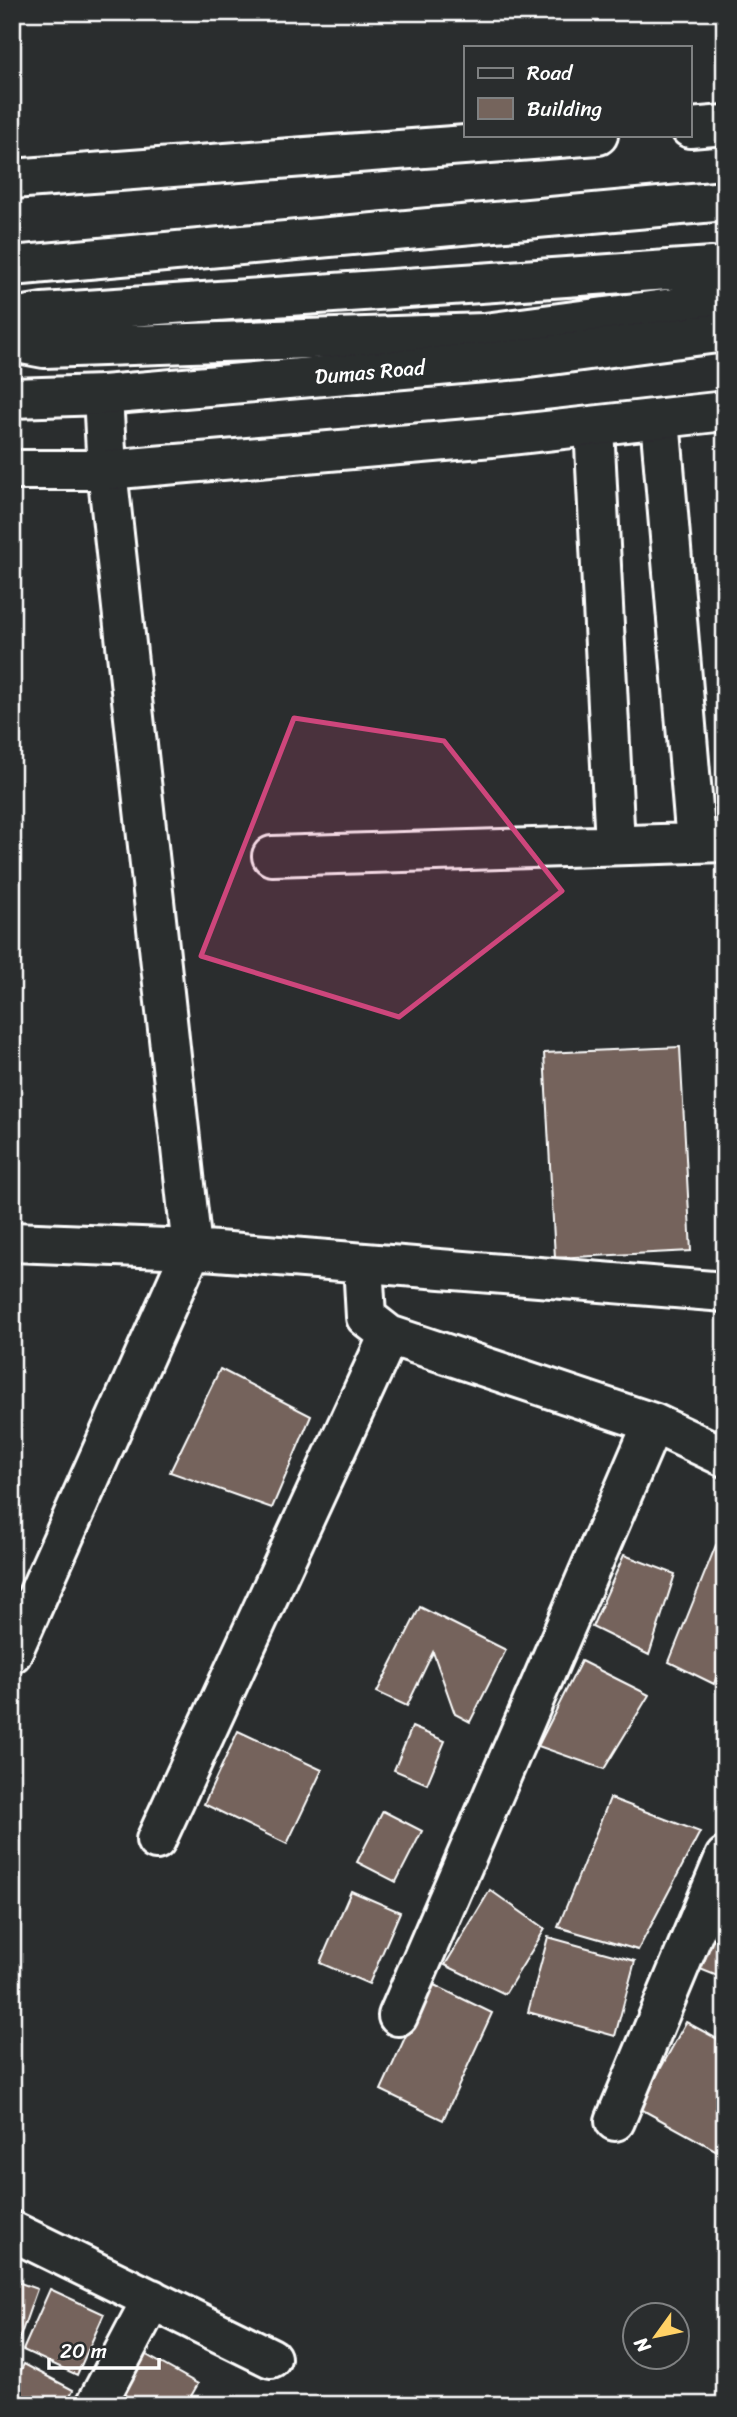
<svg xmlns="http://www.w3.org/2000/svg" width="737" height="2417" font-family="Sriracha,sans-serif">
<rect width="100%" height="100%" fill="#2a2d2e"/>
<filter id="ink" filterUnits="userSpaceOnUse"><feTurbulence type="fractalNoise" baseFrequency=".0143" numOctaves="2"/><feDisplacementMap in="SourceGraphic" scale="14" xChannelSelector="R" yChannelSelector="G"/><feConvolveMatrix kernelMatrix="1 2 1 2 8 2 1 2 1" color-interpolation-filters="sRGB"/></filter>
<g filter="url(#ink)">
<path fill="#75645c" stroke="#fff" stroke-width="2" d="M720,1038H725V1095Z
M680,1047L691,1251L555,1258L544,1053Z
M220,1369L311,1416L272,1508L170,1472Z
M716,1545L725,1549V1652L714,1684L669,1662Z
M624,1555L675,1574L649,1655L592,1627Z
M420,1607L506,1650L470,1722L455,1714L433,1652L407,1706L377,1692Z
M581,1661L649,1695L604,1769L538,1746Z
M412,1727L445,1741L427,1784L394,1770Z
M238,1731L322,1770L287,1844L204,1804Z
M610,1798L700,1832L638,1950L558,1927Z
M383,1811L422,1831L396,1882L357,1862Z
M490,1890L545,1929L505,1994L445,1965Z
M351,1891L400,1912L369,1984L320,1963Z
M725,1891V1979L695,1967Z
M548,1937L635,1961L615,2036L528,2012Z
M430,1983L492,2013L443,2120L381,2090Z
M686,2022L725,2043V2136L717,2151L639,2108Z
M12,2280L37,2289L15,2351L12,2350Z
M50,2289L104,2314L77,2375L23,2350Z
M141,2352L198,2384L186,2405H111Z
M24,2364L73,2390L65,2405H12V2387Z"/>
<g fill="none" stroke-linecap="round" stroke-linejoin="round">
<defs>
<path id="minor" d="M660,419L696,843
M594,426L615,845
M272,856L725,842
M12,1242L192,1249L725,1292
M363,1263L366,1317L389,1335L653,1423L725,1457
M12,1653L192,1249L107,470L103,395
M156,1840L389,1335
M398,2016L653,1423
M615,2121L725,1857
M12,2231L271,2358
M96,2405L152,2299"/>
<path id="tertiary" d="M690,128L725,125
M12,179L598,135
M12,470H107L492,437L725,411"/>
<path id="secondary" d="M12,318L43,313L712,267L725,270
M12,342L44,348L485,333L718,302L725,298"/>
<g id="primary">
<path d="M12,266L725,201"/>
<path id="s1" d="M12,398L103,395L521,359L725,332"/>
</g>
</defs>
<use href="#minor" stroke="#fff" stroke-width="44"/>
<use href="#tertiary" stroke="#fff" stroke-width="44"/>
<use href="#secondary" stroke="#fff" stroke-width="44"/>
<use href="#primary" stroke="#fff" stroke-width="44"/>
<use href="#minor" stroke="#2a2d2e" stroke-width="38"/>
<use href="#tertiary" stroke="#2a2d2e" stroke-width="38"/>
<use href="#secondary" stroke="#2a2d2e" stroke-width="38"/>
<use href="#primary" stroke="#2a2d2e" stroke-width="38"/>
</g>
</g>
<path fill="#ce467c" fill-opacity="0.2" stroke="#ce467c" stroke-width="5" stroke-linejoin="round" d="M294,718L444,741L562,891L399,1017L201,956Z"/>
<g text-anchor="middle" stroke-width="7" stroke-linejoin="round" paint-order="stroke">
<g font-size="21" fill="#fff" stroke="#2a2d2e">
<text dy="7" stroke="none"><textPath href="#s1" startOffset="359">Dumas Road</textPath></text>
</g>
</g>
<rect width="737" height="2417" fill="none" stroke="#2a2d2e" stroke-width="42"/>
<rect x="21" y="21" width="695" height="2375" fill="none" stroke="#fff" stroke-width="2.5" filter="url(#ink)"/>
<rect x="464" y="46" width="228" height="91" fill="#2a2d2e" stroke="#7f8182" stroke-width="2"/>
<rect x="478" y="68" width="35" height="10" fill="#2a2d2e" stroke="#7f8182" stroke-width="2"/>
<text x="527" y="80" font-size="21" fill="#ffffff">Road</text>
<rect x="478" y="98" width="35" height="21" fill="#75645c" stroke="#7f8182" stroke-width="2"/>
<text x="527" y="116" font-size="21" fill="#ffffff">Building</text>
<g transform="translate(656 2336) rotate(237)"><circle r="33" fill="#2a2d2e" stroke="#7f8182" stroke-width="2"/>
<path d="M0-5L12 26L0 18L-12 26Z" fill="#ffd166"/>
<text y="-10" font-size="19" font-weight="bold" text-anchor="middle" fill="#ffffff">N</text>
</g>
<path d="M49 2358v10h110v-10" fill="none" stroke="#ffffff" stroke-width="3.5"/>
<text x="60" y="2358" font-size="21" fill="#ffffff" stroke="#2a2d2e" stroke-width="5" paint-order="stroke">20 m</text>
</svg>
